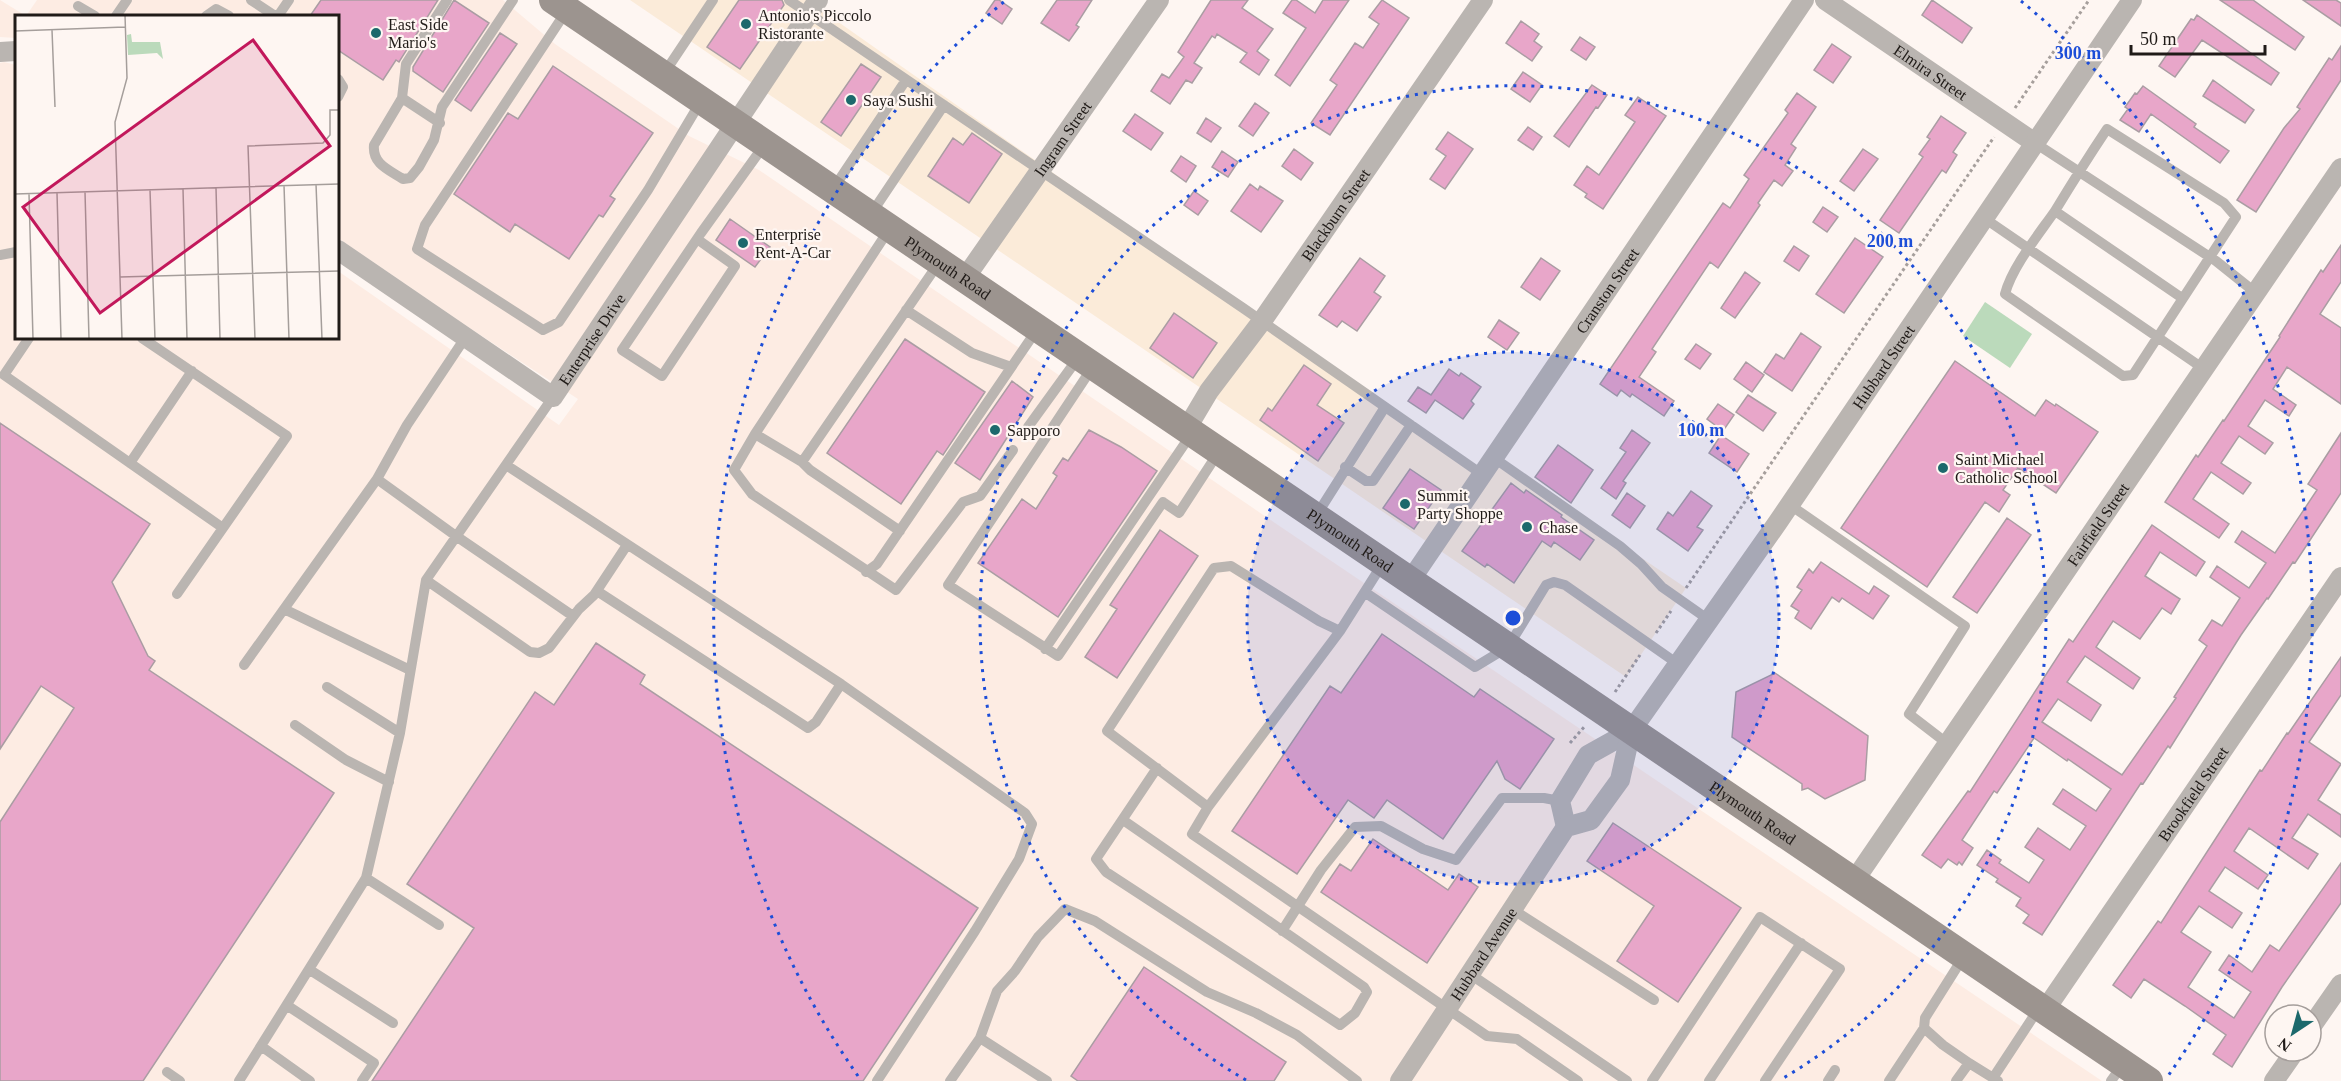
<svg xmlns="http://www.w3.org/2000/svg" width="2341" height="1081" font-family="Georgia,serif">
<rect width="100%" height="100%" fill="#fef6f2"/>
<path fill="#fbebd9" d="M630,0H807L1482,474L1494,458L1686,588L1626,677Z"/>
<path fill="#fdece3" d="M0,0L26,16L37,0H503L555,44L689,136L759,170L1275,523L2102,1081H0V63L4,62L16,65V338H338V271L559,425L578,399L465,325L338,238V16H16V38L0,37Z"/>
<path fill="#bbdabb" d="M1985,302L2032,334L2010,368L1963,336Z"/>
<path fill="#e8a6c9" stroke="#aa9da3" stroke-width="1.5" d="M321,0H438L399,62L396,60L383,80L338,50V16H310Z
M454,0L489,23L443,92L413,71V67Z
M739,0H782L784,5L740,69L707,47Z
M995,0H999L1012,9L1002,24L986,13Z
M1057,0H1092L1076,25L1079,27L1069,41L1041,23Z
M1211,0H1248L1242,8L1273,29L1257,51L1269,60L1259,75L1240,62L1247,53L1217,34L1215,38L1212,36L1194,63L1202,68L1192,83L1186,80L1170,104L1151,91L1162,74L1169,78L1184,57L1178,52Z
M1292,0H1296L1315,13L1323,0H1349L1290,86L1275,75L1306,28L1283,13Z
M1382,0L1409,18L1330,135L1311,123L1337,85L1330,80L1355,43L1363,48L1379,24L1369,17Z
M1932,0L1972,28L1962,43L1922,15Z
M2220,0H2253L2304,37L2295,50Z
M2303,0H2336L2341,3V26Z
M2197,15L2279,73L2271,85L2202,40L2175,77L2159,66L2191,19L2194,20Z
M1521,21L1539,34L1534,41L1542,47L1532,61L1506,43Z
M500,33L517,44L471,111L455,100Z
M1580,37L1595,47L1586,60L1571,50Z
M1832,44L1851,57L1833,83L1814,70Z
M2341,46V80L2256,212L2237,200L2284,128L2300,109L2297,107L2329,58L2332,60Z
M861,64L881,77L841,136L821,122Z
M553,66L653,133L610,196L615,199L603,217L599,215L569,259L515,224L510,232L454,194L508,113L518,119Z
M1523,72L1542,85L1530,102L1511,89Z
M2213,80L2254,110L2245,123L2203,96Z
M1592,85L1607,95L1598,108L1596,107L1569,147L1554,136Z
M2143,86L2196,124L2194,127L2229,151L2220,163L2151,114L2139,132L2120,120L2128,109L2125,107L2135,93L2137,94Z
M1797,93L1816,107L1791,144L1796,148L1785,165L1793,171L1782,186L1774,180L1758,203L1760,205L1718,268L1710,262L1652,349L1656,352L1639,377L1674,401L1664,416L1632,394L1630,397L1621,390L1617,396L1600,384L1723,203L1730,208L1749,179L1744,175L1788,113L1785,110Z
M1638,97L1666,116L1603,209L1585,197L1587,194L1574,185L1587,166L1599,175L1635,122L1625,115Z
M1255,103L1269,113L1253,136L1239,126Z
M1135,114L1163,133L1151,150L1123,131Z
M1941,116L1966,133L1953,152L1957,155L1946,173L1942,170L1899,233L1880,220L1923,157L1919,154L1930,139L1927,137Z
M1206,118L1221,128L1211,142L1197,133Z
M1528,127L1542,137L1533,150L1518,140Z
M1448,132L1473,149L1445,189L1430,179L1446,156L1436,149Z
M972,133L1002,154L969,203L928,176L953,138L963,145Z
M1294,149L1313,163L1301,180L1282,166Z
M1863,149L1878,159L1854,191L1840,181Z
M1222,151L1238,162L1228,177L1212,167Z
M1181,156L1196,166L1186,182L1171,171Z
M1250,184L1258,190L1260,186L1283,201L1261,232L1231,211Z
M1194,191L1208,201L1198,215L1184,205Z
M1823,207L1838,217L1827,232L1813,222Z
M730,219L770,247L755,267L716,240Z
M1855,238L1883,257L1844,313L1816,294Z
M2341,245V282L2320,314L2341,328V404L2287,367L2273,389L2296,405L2289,416L2265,400L2248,426L2273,443L2265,454L2239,436L2221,463L2251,483L2243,494L2211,472L2193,499L2229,524L2219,538L2165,502L2196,455L2198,457L2223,420L2224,421L2280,337L2279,336L2321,270L2323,272Z
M1794,246L1809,256L1799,271L1784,261Z
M1360,258L1385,276L1374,292L1381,297L1357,331L1342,321L1337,327L1319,315Z
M1541,258L1560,271L1540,300L1521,287Z
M1745,272L1760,283L1735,318L1721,308Z
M1174,313L1217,343L1193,378L1150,348Z
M1499,320L1519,333L1507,350L1488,337Z
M1801,333L1821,347L1792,391L1764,372L1776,354L1784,359Z
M905,339L985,392L943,455L937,451L901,504L827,453Z
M1696,344L1711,354L1700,369L1685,359Z
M1955,361L2035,416L2046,400L2055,406L2056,404L2098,432L2056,493L2018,468L2003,490L2010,495L1999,512L1985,502L1927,587L1841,528Z
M1746,362L1764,375L1752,392L1734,379Z
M1304,365L1331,384L1317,405L1344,423L1318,461L1260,420L1268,408L1272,411Z
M1449,369L1459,376L1461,373L1481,387L1471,401L1474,404L1463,419L1435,400L1426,413L1408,401L1418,387L1431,395Z
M1012,381L1033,397L980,480L955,463Z
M1748,395L1776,413L1763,431L1736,412Z
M1718,404L1734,415L1723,431L1707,419Z
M0,423L150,524L112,582L148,656L155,661L149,670L334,793L143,1081H0V822L74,708L41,686L0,749Z
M1089,430L1121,447L1157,471L1058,617L978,563L1022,499L1036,509L1057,476L1053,473L1063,458L1068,461Z
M1632,430L1650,443L1623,481L1626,483L1616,499L1601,488L1626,452L1620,448Z
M2341,433V493L2295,563L2293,562L2268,599L2267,598L2241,635L2170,748L2168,746L2143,784L2141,783L2042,935L2023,923L2029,915L2016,906L2021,898L1996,882L1998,879L1977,865L1987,850L2001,860L1999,863L2029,883L2044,860L2025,847L2038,828L2070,850L2086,826L2053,804L2063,789L2096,811L2111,789L2068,759L2067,761L2034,738L1997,793L1994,791L1962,840L1973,848L1962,865L1959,862L1957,865L1948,859L1941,868L1922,855L1968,791L1970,792L2069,639L2073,642L2152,525L2205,562L2196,576L2160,552L2145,576L2180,599L2171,614L2162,608L2140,639L2113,621L2096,647L2140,678L2133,689L2085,656L2067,682L2101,705L2091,721L2058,699L2042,722L2122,775L2176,698L2174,697L2207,646L2199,640L2212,620L2222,626L2240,598L2210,577L2217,566L2249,588L2266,563L2235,542L2242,531L2275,553L2317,490L2308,484Z
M1721,435L1749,454L1737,472L1709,453Z
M1558,445L1593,470L1571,503L1535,477Z
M1410,469L1441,490L1414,529L1383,508Z
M1511,483L1524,493L1526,490L1562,515L1561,517L1594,540L1580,560L1554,542L1551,547L1542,541L1514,583L1487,564L1485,567L1462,551Z
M1691,491L1712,506L1697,527L1703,530L1688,551L1657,529L1668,512L1673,516Z
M1627,493L1645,506L1630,528L1612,515Z
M2007,518L2031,535L1977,613L1953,597Z
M1160,530L1198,556L1117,678L1085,657L1117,609L1110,605Z
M1821,562L1869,594L1874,586L1889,596L1873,619L1842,598L1839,602L1832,597L1811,629L1795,618L1799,611L1791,606L1802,590L1797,587L1809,569L1813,573Z
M1382,634L1474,697L1480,689L1554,739L1520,789L1505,779L1497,761L1443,839L1387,800L1374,818L1348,800L1297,874L1232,831L1330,686L1341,693Z
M596,643L645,675L640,684L978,908L863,1081H372L474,928L407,884L535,692L554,705Z
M2341,657V695L2309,742L2341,764L2318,800L2341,815V837L2308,814L2292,838L2318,854L2308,869L2249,828L2234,851L2268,875L2258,889L2225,867L2209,891L2242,913L2232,928L2199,906L2181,932L2211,952L2188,987L2234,1018L2251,992L2219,970L2229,955L2252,972L2270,945L2279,951L2341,863V903L2282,987L2232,1067L2213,1054L2226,1035L2185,1006L2144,979L2131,998L2113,985L2158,921L2161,923L2260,770L2262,771L2287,733L2288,734Z
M1775,673L1868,736L1865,780L1825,799L1808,788L1802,790V784L1732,737L1736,692Z
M1613,823L1741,908L1678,1002L1617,961L1654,906L1587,861Z
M1373,839L1448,890L1459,874L1478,887L1427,963L1321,892L1340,864L1351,871Z
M1144,967L1286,1062L1274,1081H1078L1071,1076Z"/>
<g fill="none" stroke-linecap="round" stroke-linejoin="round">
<path stroke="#a69f9c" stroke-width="3" stroke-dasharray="3 3" stroke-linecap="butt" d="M2015,108L2089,0
M1686,588L1994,137
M1656,633L1671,611
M1615,692L1640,655
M1570,743L1585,726"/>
<path stroke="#bab5b1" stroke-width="10" d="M251,0L275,16
M447,0L406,64L402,98L374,145C372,164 389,170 403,179L410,178L419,167L434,140L442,107L513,0
M789,0L1243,308L1483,475
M78,6L95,16
M567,10L425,225L417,249L543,330L559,322L648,190L701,101
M116,16L127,0
M206,16L216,9L229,16
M278,16L289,0
M663,75L713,0
M338,79L343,87L338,97
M402,98L440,123
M2107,129L2224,203L2236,217L2133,375L2123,376L2005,294C2012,267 2039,234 2055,211C2072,183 2089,156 2107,129Z
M2035,143L2216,261L2256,293
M833,189L906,80
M2055,211L2182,298
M871,214L944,105
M1984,218L2204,369
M890,228L755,434L734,470L752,494L896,590L963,502L980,496L1013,450
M697,239L735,266L662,376L622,350L701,233L765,144
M0,255L16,252
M906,310L972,353L1011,367
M29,338L4,375L223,528
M142,338L287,436L177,594
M1092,368L948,585L1058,656L1163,502L1179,513L1218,453
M1028,427L1078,358
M755,434L802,462L810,470L900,531
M1494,458L1620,546L1641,564L1662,587L1709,620
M802,462L938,264
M130,463L192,371
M506,465L841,684L1025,813L1032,824L1019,859L975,931L877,1081
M1345,467L1366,481H1373L1411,425
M377,479L407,425L465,338
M1790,505L1965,626L1909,714L1948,744
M1316,516L1385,407
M1383,563L1340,631L1208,807L1192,834L1487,1036L1517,1039L1578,1081
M866,572L877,564L1038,328
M426,580L530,652L539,653L549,648L579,609L594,595L627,545
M597,591L808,728L816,722L841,684
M1366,593L1475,667L1508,647L1546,585L1554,582L1565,585L1678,664
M284,609L410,670
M1045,649L1192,433
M244,665L377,479L456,536L573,616
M327,687L400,733
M295,725L346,760L389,782
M1208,807L1107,731L1214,568L1231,566L1319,621L1340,631
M1123,820L1364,987L1367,992L1355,1013L1340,1025L1106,872L1096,859L1157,768
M366,878L439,925
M1512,909L1654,1000
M1282,931L1321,870L1355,827L1381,826L1423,849L1456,860L1502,798H1544L1560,801
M1964,956L1925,1018L1924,1028L1943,1045L1969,1063
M310,970L393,1023
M1470,974L1627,1081
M288,1006L374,1063L362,1081
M980,1038L997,991L1015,971L1038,937L1065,909L1095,921L1207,992L1256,1013L1297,1035L1357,1081
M261,1046L310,1081
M167,1072L180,1081
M1993,1078L2039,1008
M239,1081L366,878L400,733L426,580L553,397
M950,1081L980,1038L1047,1081
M1652,1081L1760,917L1840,969L1765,1081
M1709,1081L1801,943
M1828,1081L1835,1070
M1889,1081L1924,1028
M1956,1081L1969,1063L1998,1081
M2111,1081L2123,1064"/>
<g stroke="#bab5b1" stroke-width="20">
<path id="s1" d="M1825,0L2035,143"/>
<path d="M0,52L16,51"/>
<path id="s2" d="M338,250L553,397L818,0"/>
<path id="s3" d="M965,278L1159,0"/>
<path id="s4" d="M1187,428L1209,391L1262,321L1483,0"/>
<path id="s5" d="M1410,581L1804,0"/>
<path d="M1566,827L1560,801L1588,755L1631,731"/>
<path id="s6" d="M1854,881L2341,168"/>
<path id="s7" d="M2045,1010L2341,577"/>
<path d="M2311,1027L2341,984"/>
<path id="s8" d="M1400,1081L1566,827L1591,820L1620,780L1631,731L1778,522L2132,0"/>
<path d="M2274,1081L2295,1051"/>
</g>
<path stroke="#9c948f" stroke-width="28" id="s9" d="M553,0L2149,1081"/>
</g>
<circle cx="1513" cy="618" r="266" fill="#1d4ed8" fill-opacity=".12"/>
<g fill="none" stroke="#1d4ed8" stroke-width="3" stroke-dasharray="3 6">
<circle cx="1513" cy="618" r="266"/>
<path d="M1246 1080A533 533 0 1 1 1780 1080"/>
<path d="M858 1076A799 799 0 0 1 1005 1M2021 1A799 799 0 0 1 2168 1076"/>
</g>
<g fill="#1c696c" stroke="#fef6f2" stroke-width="2">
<circle cx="746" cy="24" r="6"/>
<circle cx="376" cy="33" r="6"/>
<circle cx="851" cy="100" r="6"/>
<circle cx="743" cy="243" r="6"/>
<circle cx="995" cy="430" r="6"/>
<circle cx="1943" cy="468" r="6"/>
<circle cx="1405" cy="504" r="6"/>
<circle cx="1527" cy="527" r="6"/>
</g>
<g text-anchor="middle" stroke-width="4.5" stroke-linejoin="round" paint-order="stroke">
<g font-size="16" fill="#201b18" stroke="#fef6f2" text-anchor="start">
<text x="758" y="21">Antonio's Piccolo<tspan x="758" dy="18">Ristorante</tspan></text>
<text x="388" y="30">East Side<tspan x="388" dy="18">Mario's</tspan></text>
<text x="863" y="106">Saya Sushi</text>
<text x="755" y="240">Enterprise<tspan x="755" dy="18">Rent-A-Car</tspan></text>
<text x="1007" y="436">Sapporo</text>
<text x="1955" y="465">Saint Michael<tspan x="1955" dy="18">Catholic School</tspan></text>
<text x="1417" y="501">Summit<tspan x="1417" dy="18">Party Shoppe</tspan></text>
<text x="1539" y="533">Chase</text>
</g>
<g font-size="16" fill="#201b18" stroke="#fef6f2">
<text dy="6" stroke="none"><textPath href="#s1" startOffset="128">Elmira Street</textPath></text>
<text dy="6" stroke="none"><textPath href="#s3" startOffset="170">Ingram Street</textPath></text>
<text dy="6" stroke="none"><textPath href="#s4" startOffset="260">Blackburn Street</textPath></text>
<text dy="6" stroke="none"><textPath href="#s9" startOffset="477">Plymouth Road</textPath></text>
<text dy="6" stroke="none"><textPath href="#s5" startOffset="351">Cranston Street</textPath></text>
<text dy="6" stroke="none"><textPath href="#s2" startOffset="330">Enterprise Drive</textPath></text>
<text dy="6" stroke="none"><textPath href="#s8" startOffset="872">Hubbard Street</textPath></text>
<text dy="6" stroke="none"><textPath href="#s6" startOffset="432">Fairfield Street</textPath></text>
<text dy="6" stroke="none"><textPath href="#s9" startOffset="963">Plymouth Road</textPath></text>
<text dy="6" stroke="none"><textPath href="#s7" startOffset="262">Brookfield Street</textPath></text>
<text dy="6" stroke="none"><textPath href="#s9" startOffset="1449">Plymouth Road</textPath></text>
<text dy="6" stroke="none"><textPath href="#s8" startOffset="152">Hubbard Avenue</textPath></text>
</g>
</g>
<g transform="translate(15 15)">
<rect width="324" height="324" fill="#fef6f2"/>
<path d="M116,19L117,27H145L148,44L142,38L113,40L112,20Z" fill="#bbdabb"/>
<path fill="none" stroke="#a59e9b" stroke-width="1.5" d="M37,15L40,92M0,16L110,12M301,169L307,324M269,170L274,324M201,173L205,324M168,174L172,324M135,175L140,324M70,177L74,324M42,178L46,324M0,179L324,169M14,179L18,324M105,262L324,256M107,324L100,107L112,63L110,0M240,324L233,131L308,128L315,120V95H324"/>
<path fill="#c2185b" fill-opacity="0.15" stroke="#c2185b" stroke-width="3" d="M238,25L315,131L85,298L8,192Z"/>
<rect width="324" height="324" fill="none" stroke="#201b18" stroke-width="3"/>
</g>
<circle cx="1513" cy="618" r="9" fill="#1d4ed8" stroke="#fef6f2" stroke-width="3"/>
<g font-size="18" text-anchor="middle" font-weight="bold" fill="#1d4ed8" stroke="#fef6f2" stroke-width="4.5" stroke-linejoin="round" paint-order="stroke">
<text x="2078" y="59">300 m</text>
<text x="1890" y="247">200 m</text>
<text x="1701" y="436">100 m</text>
</g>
<g transform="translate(2293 1033) rotate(216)"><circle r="28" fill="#fef6f2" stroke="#a59e9b" stroke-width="1.5"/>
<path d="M0-4.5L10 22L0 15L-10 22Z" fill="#1c696c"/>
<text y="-9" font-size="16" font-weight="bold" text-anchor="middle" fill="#201b18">N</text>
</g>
<path d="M2131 45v9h134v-9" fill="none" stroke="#201b18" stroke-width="3"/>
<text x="2140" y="45" font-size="18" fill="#201b18" stroke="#fef6f2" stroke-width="4.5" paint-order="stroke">50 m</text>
</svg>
